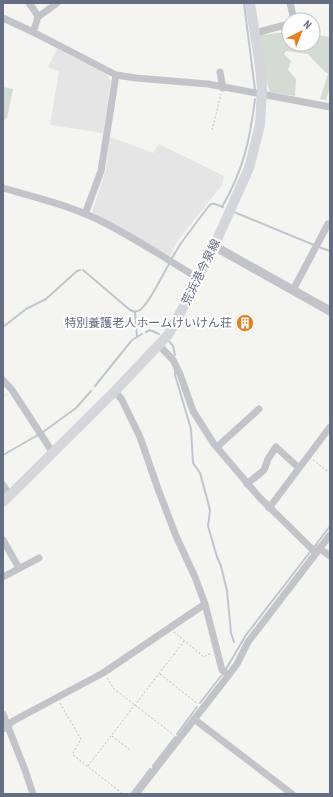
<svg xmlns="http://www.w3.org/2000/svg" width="333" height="797" font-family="'PT Sans Narrow','Noto Sans JP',sans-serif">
<rect width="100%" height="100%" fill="#f4f5f1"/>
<path fill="#e4e5e4" d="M57,49L106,74L111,81L103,133L50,125L59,72L48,67Z
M110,137L153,153L159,144L224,176L222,185L178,240L170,256L92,212L106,169Z"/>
<path fill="#d3dbd2" d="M289,32V44H313V34L330,37V87L326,100L320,99L328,74L320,67L308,54L286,51L284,54L291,61L288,70L296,79L295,96L270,92L266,81L260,35Z
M3,87L13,89L7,118L3,121Z"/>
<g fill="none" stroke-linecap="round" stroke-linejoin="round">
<path stroke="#bfc6cd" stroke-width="2" d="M244,3L255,90
M222,207C243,171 250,140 255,99
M234,212L314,245
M319,247L330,251
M172,258L181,243L208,207L211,204H215L223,207
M83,270L130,310C134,312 137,312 140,310C149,304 163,274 169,264
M135,312L137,337
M3,327L26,309L46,299L77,271L80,270
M146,332L150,330L159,334
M169,341L173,346L175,355
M175,370V375L191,429L193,463L200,473L208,502L210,511L208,526L217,557L221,566L227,591L231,633L234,642
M95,386L132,340L142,334
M43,432L76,408L91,391
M3,455L38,435
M314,547L330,526
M226,669L246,635L310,552
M200,703L221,676
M177,734L197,707
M153,766L175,737
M131,794L150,769"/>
<path stroke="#bcbdc0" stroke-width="1" stroke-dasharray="2 2" stroke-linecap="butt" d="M212,130L221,94
M3,397L7,394
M313,460L330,473
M174,632L204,657L211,653
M160,674L198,704
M107,678L114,689L174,735
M60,703L81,739L73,753V755L123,794
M112,736L130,750
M88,766L184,641"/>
<path stroke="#c2c4c9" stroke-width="7" d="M29,3C40,17 39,16 33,32
M290,3L294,20
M38,17L57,3
M3,18L33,32L116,75L136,78L208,84L330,107
M255,33L289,24
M220,72L223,88
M3,188C35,197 67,205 97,219C132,236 165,258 198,278
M85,214L101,171L116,75
M293,290L328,224
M159,345L173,360L180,374L193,411L214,444L259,497L316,553
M3,380L12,390L53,453
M115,391L122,400L140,437L158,489L176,536L195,577L205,604L222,670L228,676
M217,447L259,409
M247,484L264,470L268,459L276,447L299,468
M3,485L10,496
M269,508L330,427
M3,540L19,568
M319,548L330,556
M3,577L39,558
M3,714L25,770L33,794
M194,719L292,794
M3,729L13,721L103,673L205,604
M136,794L228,676L237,664L248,642L330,535"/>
<path stroke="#c2c4c9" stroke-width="9" d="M214,246L330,311"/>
<path stroke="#d4d6dc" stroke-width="10" d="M3,502L115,391L168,335L177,319L198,278L216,242L249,168L260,125L262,89L260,66L250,3"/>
</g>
<defs>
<symbol id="building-disc" viewBox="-11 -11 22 22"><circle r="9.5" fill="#e18125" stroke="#fff"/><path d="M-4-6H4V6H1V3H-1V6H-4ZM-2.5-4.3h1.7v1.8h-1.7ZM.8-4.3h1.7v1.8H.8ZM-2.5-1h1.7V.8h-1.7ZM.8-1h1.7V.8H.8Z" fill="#fff"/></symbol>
</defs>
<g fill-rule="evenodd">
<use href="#building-disc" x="235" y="313" width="20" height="20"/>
</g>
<g text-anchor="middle" stroke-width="4" stroke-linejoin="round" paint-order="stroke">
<g font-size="12" fill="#646d82" stroke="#fff">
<text transform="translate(201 272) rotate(-64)" y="4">荒浜港今泉線</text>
</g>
<g font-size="12" fill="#646d82" stroke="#fff" text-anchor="end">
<text x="232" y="327">特別養護老人ホームけいけん荘</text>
</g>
</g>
<rect width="333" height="797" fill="none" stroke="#646d82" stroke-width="8"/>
<g transform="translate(301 32) rotate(42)"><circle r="19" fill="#ffffff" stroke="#c1c5cd"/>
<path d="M0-3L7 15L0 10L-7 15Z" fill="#e18125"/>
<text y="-6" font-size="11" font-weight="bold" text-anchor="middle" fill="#646d82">N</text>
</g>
</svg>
